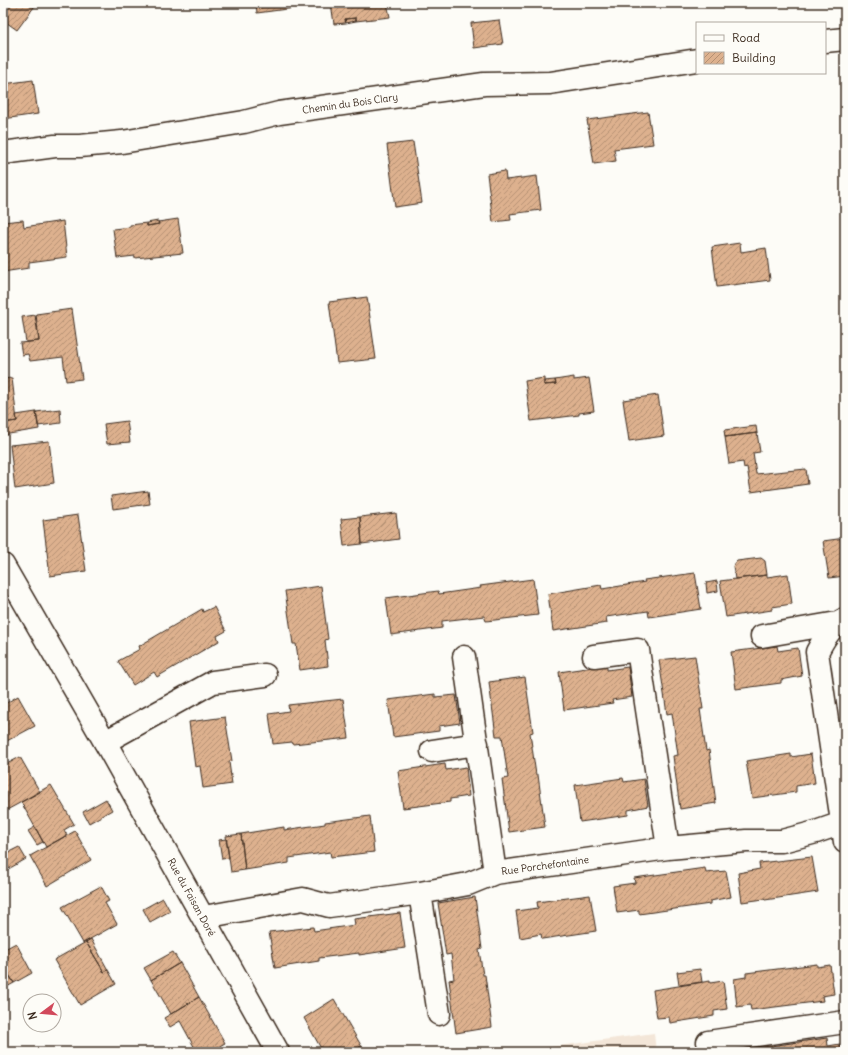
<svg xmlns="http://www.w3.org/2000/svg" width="848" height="1055" font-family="Delius,sans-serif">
<defs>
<pattern id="building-hatch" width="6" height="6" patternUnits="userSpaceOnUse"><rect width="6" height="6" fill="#ddb18e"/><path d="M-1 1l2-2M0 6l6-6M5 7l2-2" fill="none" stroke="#b49073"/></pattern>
</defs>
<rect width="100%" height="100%" fill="#fdfcf7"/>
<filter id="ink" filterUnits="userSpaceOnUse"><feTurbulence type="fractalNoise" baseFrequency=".025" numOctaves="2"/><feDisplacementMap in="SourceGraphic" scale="8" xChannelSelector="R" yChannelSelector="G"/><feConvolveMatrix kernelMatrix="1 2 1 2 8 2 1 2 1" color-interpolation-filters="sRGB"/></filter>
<g filter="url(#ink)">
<path fill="#f3e6d8" d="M654,1033L656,1052H514Z"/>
<path fill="url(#building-hatch)" stroke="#3b2a1e" d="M3,3H37L17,30L3,20Z
M256,3H302V7L257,13Z
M331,3H387L390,17L356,21V18L345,19L346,23L334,24Z
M356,18V21L346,23L345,19Z
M499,20L503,44L474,48L471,23Z
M33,80L38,114L3,119V84Z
M648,112L653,144L614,149L616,161L594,164L587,120Z
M413,142L422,203L395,207L387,145Z
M505,171L506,180L537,176L541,210L510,214L511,220L493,222L487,174Z
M178,219L183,253L135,258V256L117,258L113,229L130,227V225L147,223V226L159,224L158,222Z
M23,220L24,227L63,221L67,257L29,262V268L3,272V222Z
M158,221L159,224L147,226V223Z
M740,243L741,252L766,248L770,280L717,287L712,247Z
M367,297L376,359L337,363L329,302Z
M72,309L82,379L66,381L63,357L30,361L28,354L22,355L20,343L39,341L36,314Z
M35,315L39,341L26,342L22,317Z
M574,377V380L589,378L594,411L579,413V415L531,421L525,381L544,378V385L556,384L555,380Z
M12,378L17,421L3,423V379Z
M555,380L556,384L544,385V381Z
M658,395L664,436L629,441L623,400Z
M60,409L61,423L38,426L36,412Z
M36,412L39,429L3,435V423L17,421L16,415Z
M127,421L130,442L107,444L104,424Z
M756,426L757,433L725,437L724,430Z
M757,433L760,452L753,453L756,474L806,469L808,484L751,492L747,467L744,468L743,462L729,464L725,437Z
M49,441L54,483L15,489L10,445Z
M148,491L150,504L113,509L111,496Z
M396,513L399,539L362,544L360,517Z
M78,515L86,571L50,576L43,520Z
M360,517L362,544L344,546L341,519Z
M845,538V576L829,578L823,541Z
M761,558L765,561L767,575L735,579L733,566L737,561Z
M695,573L701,609L649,617L648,611L606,617L607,623L553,631L548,594L601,585L602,589L645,582L644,580Z
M788,574L792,604L772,607V610L726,617L720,581L767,575V577Z
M533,579L538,615L486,621L484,616L442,621V628L391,635L386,598L438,591L439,594L481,588L480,586Z
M717,581L718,591L707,593L706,583Z
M321,586L328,639L325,640L328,666L300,670L296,644H293L285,591Z
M214,607L226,631L217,636L219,641L157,677L154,672L133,685L118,661L140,649L139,646L202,609L203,612Z
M777,646L778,651L798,648L802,676L781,680V683L736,689L731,652Z
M695,656L703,709H700L706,751L709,750L716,803L680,809L673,756L678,755L672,713L667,714L659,660Z
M607,665V670L628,667L632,697L612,700L613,703L564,710L559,672Z
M525,677L533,732L530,733L536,775H538L545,827L509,832L502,779L508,778L502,736H496L489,682Z
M435,694V697L456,695L460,723L439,726V731L393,737L388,700Z
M18,696L35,726L3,743V705Z
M343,699L349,738L293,744L292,742L273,744L269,714L289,711L288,705Z
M225,717L232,761L229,762L232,784L203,788L200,766L195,767L189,722Z
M791,754V757L811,754L815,783L796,786V792L752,798L746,761Z
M20,757L40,792L5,811L3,807V766Z
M445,764L446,770L466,767L469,796L450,799V802L403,808L398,771Z
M623,778L624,782L644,779L648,806L628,810V815L580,822L575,785Z
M51,785L74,824L64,830L67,835L46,847L21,802Z
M106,799L112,810L89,823L83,812Z
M370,816L374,852L331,857L330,852L289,858V863L245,870L241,834L284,827V830L325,824V822Z
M35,827L43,842L37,845L28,831Z
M75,831L91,860L47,886L30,856Z
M241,834L245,870L231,872L226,836Z
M226,839L229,858L222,859L219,840Z
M19,847L26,859L3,872V855Z
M812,857L818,892L765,900L764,899L742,902L738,873L760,869L759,863Z
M705,868L706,873L726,871L731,897L710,901V904L639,914V910L617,913L613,886L635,883L634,878Z
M101,886L109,901L105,903L117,924L83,943L62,907Z
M590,895L596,931L542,939L541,934L520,938L516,911L538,908L537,902Z
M475,897L482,949L479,950L483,975H485L492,1027L456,1033L449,980L454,979L451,954L446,955L438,903Z
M163,898L170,911L150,922L143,909Z
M400,913L405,948L359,955V953L319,958V961L275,968L269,932L313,927L314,931L355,925L354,919Z
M91,939L108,970L104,972L86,942Z
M86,942L104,972L108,970L116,984L80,1005L54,960Z
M16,943L32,973L14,983L3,964V950Z
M173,952L180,963L151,980L144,968Z
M180,963L199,997L171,1014L151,980Z
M817,964V967L830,965L834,994L822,996L823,1001L751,1010L750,1005L737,1007L734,979L746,977V973Z
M700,969L702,982L679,985L677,972Z
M10,977L14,983L5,988L3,984V980Z
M710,981V983L723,981L727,1009L714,1011V1016L670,1023L669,1017L657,1018L653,990Z
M199,997L225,1043L209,1052H197L180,1021L170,1027L164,1018Z
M334,999L362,1047H359L362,1052H323L304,1018Z
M827,1038L828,1046L840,1044L842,1052H757L756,1048Z"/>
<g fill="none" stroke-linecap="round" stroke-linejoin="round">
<defs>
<path id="minor" d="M825,41L845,39
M3,153L55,146H80L122,142L244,122L279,113L484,84L550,83L697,60
M845,619C831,626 824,639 817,652L845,842
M762,636L837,623
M594,656L638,650L668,848
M464,657L495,873
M105,742L213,682L265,675
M432,751L477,744
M420,893L439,1014
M204,917L303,899L329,906L420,893L468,884L495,873L668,848L746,841H782L816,832L842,823
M708,1042L845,1022"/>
<path id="tertiary" d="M3,565L105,742L278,1052"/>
</defs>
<use href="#minor" stroke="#3b2a1e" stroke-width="25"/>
<use href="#tertiary" stroke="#3b2a1e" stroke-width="25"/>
<use href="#minor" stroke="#fdfcf7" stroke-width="22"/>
<use href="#tertiary" stroke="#fdfcf7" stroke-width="22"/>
</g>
</g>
<g text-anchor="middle" stroke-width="3" stroke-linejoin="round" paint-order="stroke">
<g font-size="10" fill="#3b2a1e" stroke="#fdfcf7">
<text transform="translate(350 103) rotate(-8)" y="4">Chemin du Bois Clary</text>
<text transform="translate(545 865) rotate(-8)" y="4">Rue Porchefontaine</text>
<text transform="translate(192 897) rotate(61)" y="4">Rue du Faisan Doré</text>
</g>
</g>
<rect width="848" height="1055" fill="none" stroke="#fdfcf7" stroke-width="16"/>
<rect x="8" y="8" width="832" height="1039" fill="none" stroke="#3b2a1e" stroke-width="1.5" filter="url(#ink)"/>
<rect x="696" y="22" width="130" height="52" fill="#fdfcf7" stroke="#afa8a0"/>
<rect x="704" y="35" width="20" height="6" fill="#fdfcf7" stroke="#afa8a0"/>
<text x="732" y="42" font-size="12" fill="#3b2a1e">Road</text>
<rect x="704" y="52" width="20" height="12" fill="url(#building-hatch)" stroke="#afa8a0"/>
<text x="732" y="62" font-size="12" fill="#3b2a1e">Building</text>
<g transform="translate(42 1013) rotate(254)"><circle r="19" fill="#fdfcf7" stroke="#afa8a0"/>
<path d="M0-3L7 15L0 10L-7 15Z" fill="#d1495b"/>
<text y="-6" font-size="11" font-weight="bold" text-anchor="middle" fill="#3b2a1e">N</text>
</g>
</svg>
